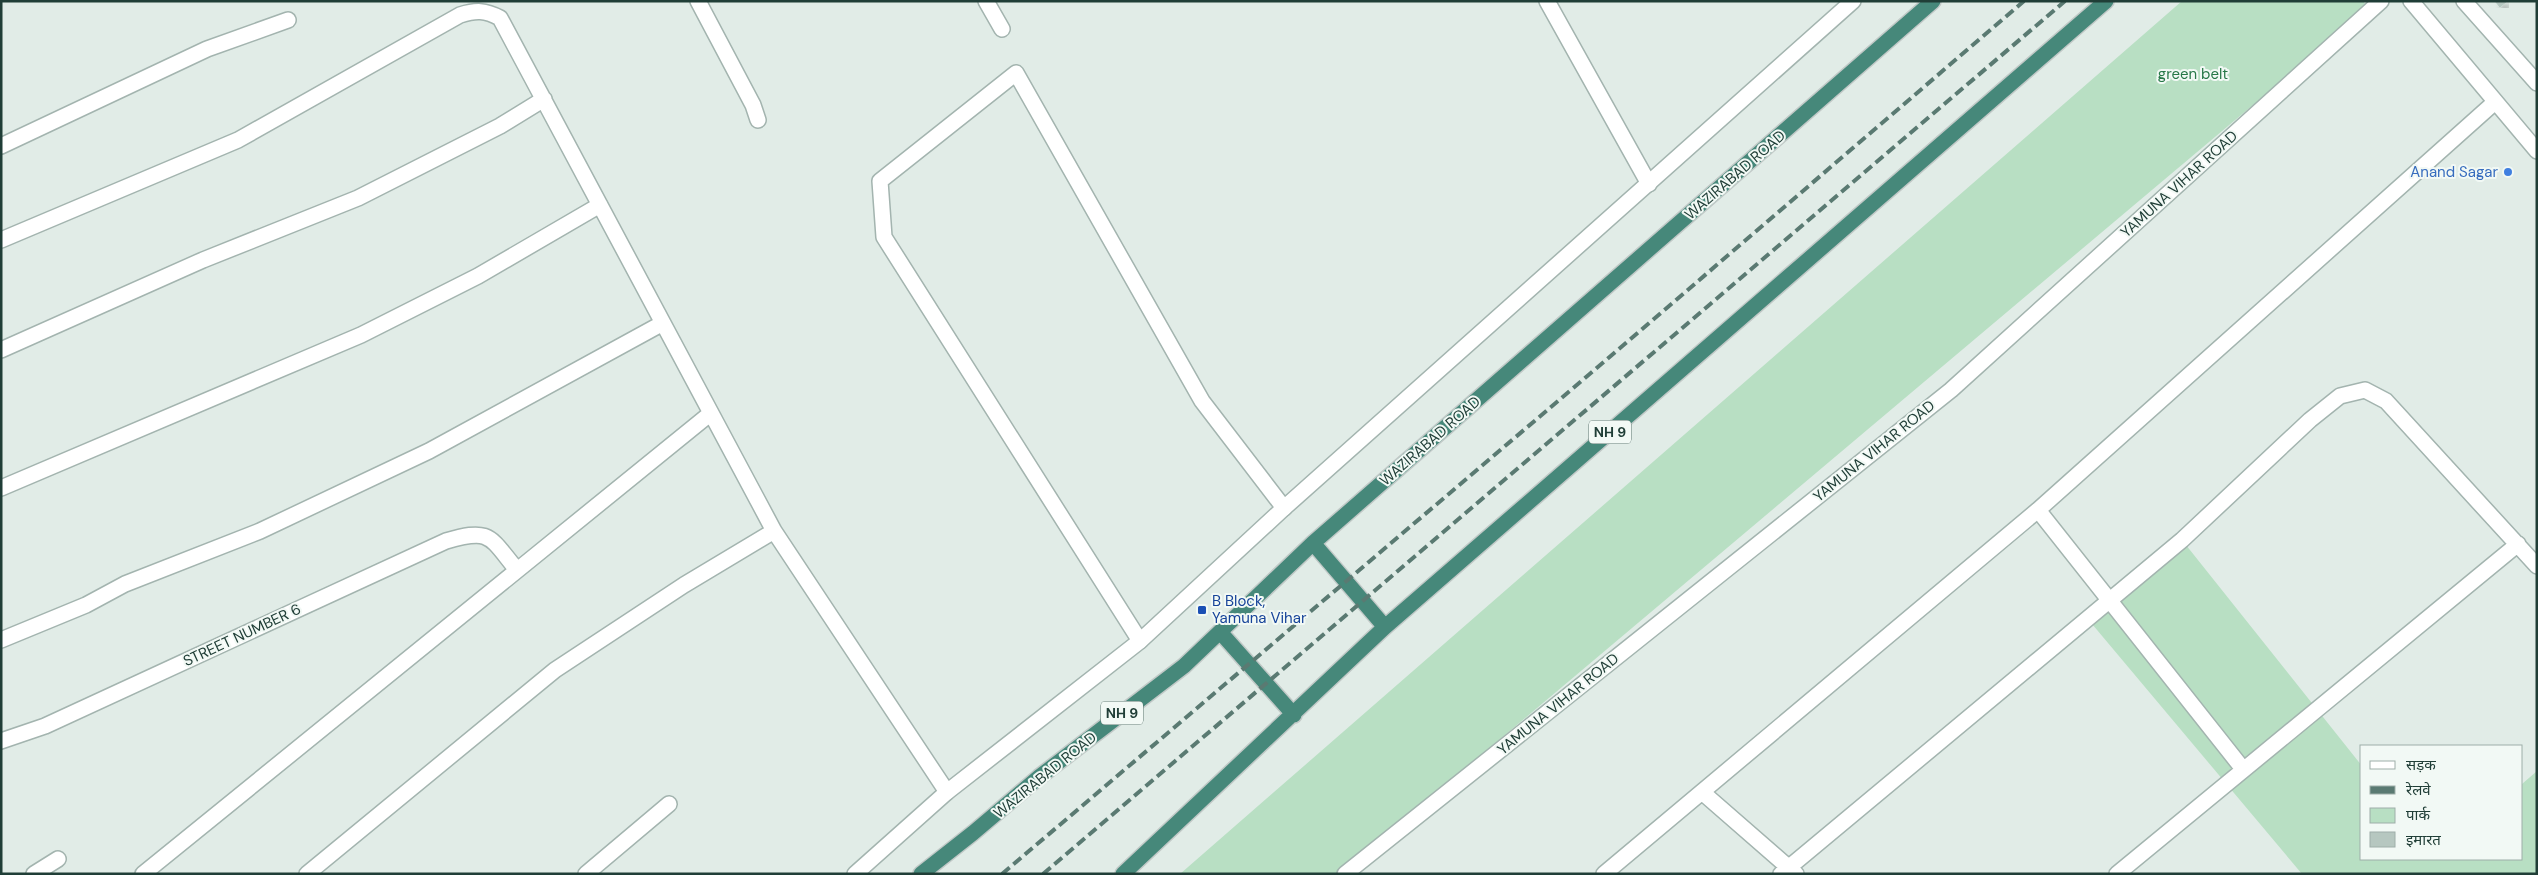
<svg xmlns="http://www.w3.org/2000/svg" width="2538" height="875" font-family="'DM Sans','Noto Sans Devanagari',sans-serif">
<defs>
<filter id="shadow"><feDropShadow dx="4.5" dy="4.5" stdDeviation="2.5" flood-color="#0004"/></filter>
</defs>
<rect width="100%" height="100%" fill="#e1ece7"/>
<path fill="#b8dfc3" d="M2182,1H2363L2368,8L1340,874H1180Z
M2182,540L2362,766V859H2522V784L2537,771V874H2302L2087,618Z"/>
<path fill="#b6c7c0" stroke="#b3c7bf" filter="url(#shadow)" d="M2495,1H2507L2500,7Z"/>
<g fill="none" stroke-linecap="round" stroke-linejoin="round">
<defs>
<path id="minor" d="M698,1L753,105L758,120
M986,1L1002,29
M1547,1L1649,184
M1,146L207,49L288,20
M1,240L238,140L460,15C476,10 485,10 500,18L774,531L947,792
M1,350L203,260L358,198L500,126L544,99
M1,488L361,335L478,276L600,205
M2038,510L2243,769
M1,640L86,605L125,584L260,531L429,451L663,323
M1140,641L884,237L880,181L1016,73L1202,401L1284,508
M1,741L45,726L446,541C491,528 489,536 517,570
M1702,792L1796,874
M34,874L58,859
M143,874L711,413
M307,874L555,670L684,585L774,531
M586,874L669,804
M1345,874L1951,390L2381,1
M1604,874L2038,510L2495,102
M1781,874L2182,540L2310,420L2340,396L2365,390L2386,401L2537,566
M2117,874L2518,544"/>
<path id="tertiary" d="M2411,1L2537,151
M2464,1L2537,83
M855,874L947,792L1140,641L1284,508L1853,1"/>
<path id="trunk" d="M1313,543L1385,627
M1221,633L1294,715
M921,874L973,833L1039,777L1184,666L1313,543L1933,1
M1123,874L1385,627L2106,1"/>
</defs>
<use href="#minor" stroke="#a3b4af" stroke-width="18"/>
<use href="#tertiary" stroke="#a3b4af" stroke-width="18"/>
<use href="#trunk" stroke="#c1c9c7" stroke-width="18"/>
<use href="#minor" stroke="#fff" stroke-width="15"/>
<use href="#tertiary" stroke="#fff" stroke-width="15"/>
<use href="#trunk" stroke="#46887a" stroke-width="15"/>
<path stroke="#5a7a72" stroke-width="4" stroke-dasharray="10 5" stroke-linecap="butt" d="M1002,874L1605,361L2024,1
M1043,874L2065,1"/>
</g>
<circle fill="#3f7fe0" stroke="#f2f9f5" stroke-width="2" cx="2508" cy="172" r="5"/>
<rect fill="#1a4fb4" stroke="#f2f9f5" stroke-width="2" x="1197" y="605" width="10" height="10" rx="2.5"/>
<g text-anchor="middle" stroke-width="4" stroke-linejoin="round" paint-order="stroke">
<g fill="#f2f9f5" stroke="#5f7670" stroke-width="1">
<rect x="1589" y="420.5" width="42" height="23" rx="4"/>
<rect x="1101" y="701.5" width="42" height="23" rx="4"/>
</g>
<g font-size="14" font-weight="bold" fill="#203e37">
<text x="1610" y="437">NH 9</text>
<text x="1122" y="718">NH 9</text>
</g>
<g font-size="15" fill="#277848" stroke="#f2f9f5">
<text x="2193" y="79">green belt</text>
</g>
<g font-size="15" fill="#366cbe" stroke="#f2f9f5" text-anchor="end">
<text x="2498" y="177">Anand Sagar</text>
</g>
<g font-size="15" fill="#203e37" stroke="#f2f9f5">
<text transform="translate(1735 175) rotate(-41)" y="5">WAZIRABAD ROAD</text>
<text transform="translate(2179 184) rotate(-42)" y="5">YAMUNA VIHAR ROAD</text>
<text transform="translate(1430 441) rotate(-41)" y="5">WAZIRABAD ROAD</text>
<text transform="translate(1874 451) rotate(-39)" y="5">YAMUNA VIHAR ROAD</text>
<text transform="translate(242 635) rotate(-25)" y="5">STREET NUMBER 6</text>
<text transform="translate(1558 704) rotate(-39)" y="5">YAMUNA VIHAR ROAD</text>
<text transform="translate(1045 775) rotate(-39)" y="5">WAZIRABAD ROAD</text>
</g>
<g font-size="15" fill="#164399" stroke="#f2f9f5" text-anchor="start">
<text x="1212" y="606">B Block,<tspan x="1212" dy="17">Yamuna Vihar</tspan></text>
</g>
</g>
<rect width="2538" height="875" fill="none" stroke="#203e37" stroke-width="5"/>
<rect x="2360" y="745" width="162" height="115" fill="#f2f9f5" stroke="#9eaea9"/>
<rect x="2370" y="761" width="25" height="8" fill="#ffffff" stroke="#9eaea9"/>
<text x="2406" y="770" font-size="15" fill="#203e37">सड़क</text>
<rect x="2370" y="786" width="25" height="8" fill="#5a7a72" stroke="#9eaea9"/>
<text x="2406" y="795" font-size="15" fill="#203e37">रेलवे</text>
<rect x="2370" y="808" width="25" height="15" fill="#b8dfc3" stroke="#9eaea9"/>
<text x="2406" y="820" font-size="15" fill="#203e37">पार्क</text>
<rect x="2370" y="832" width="25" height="15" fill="#b6c7c0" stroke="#9eaea9"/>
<text x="2406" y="845" font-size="15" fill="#203e37">इमारत</text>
</svg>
